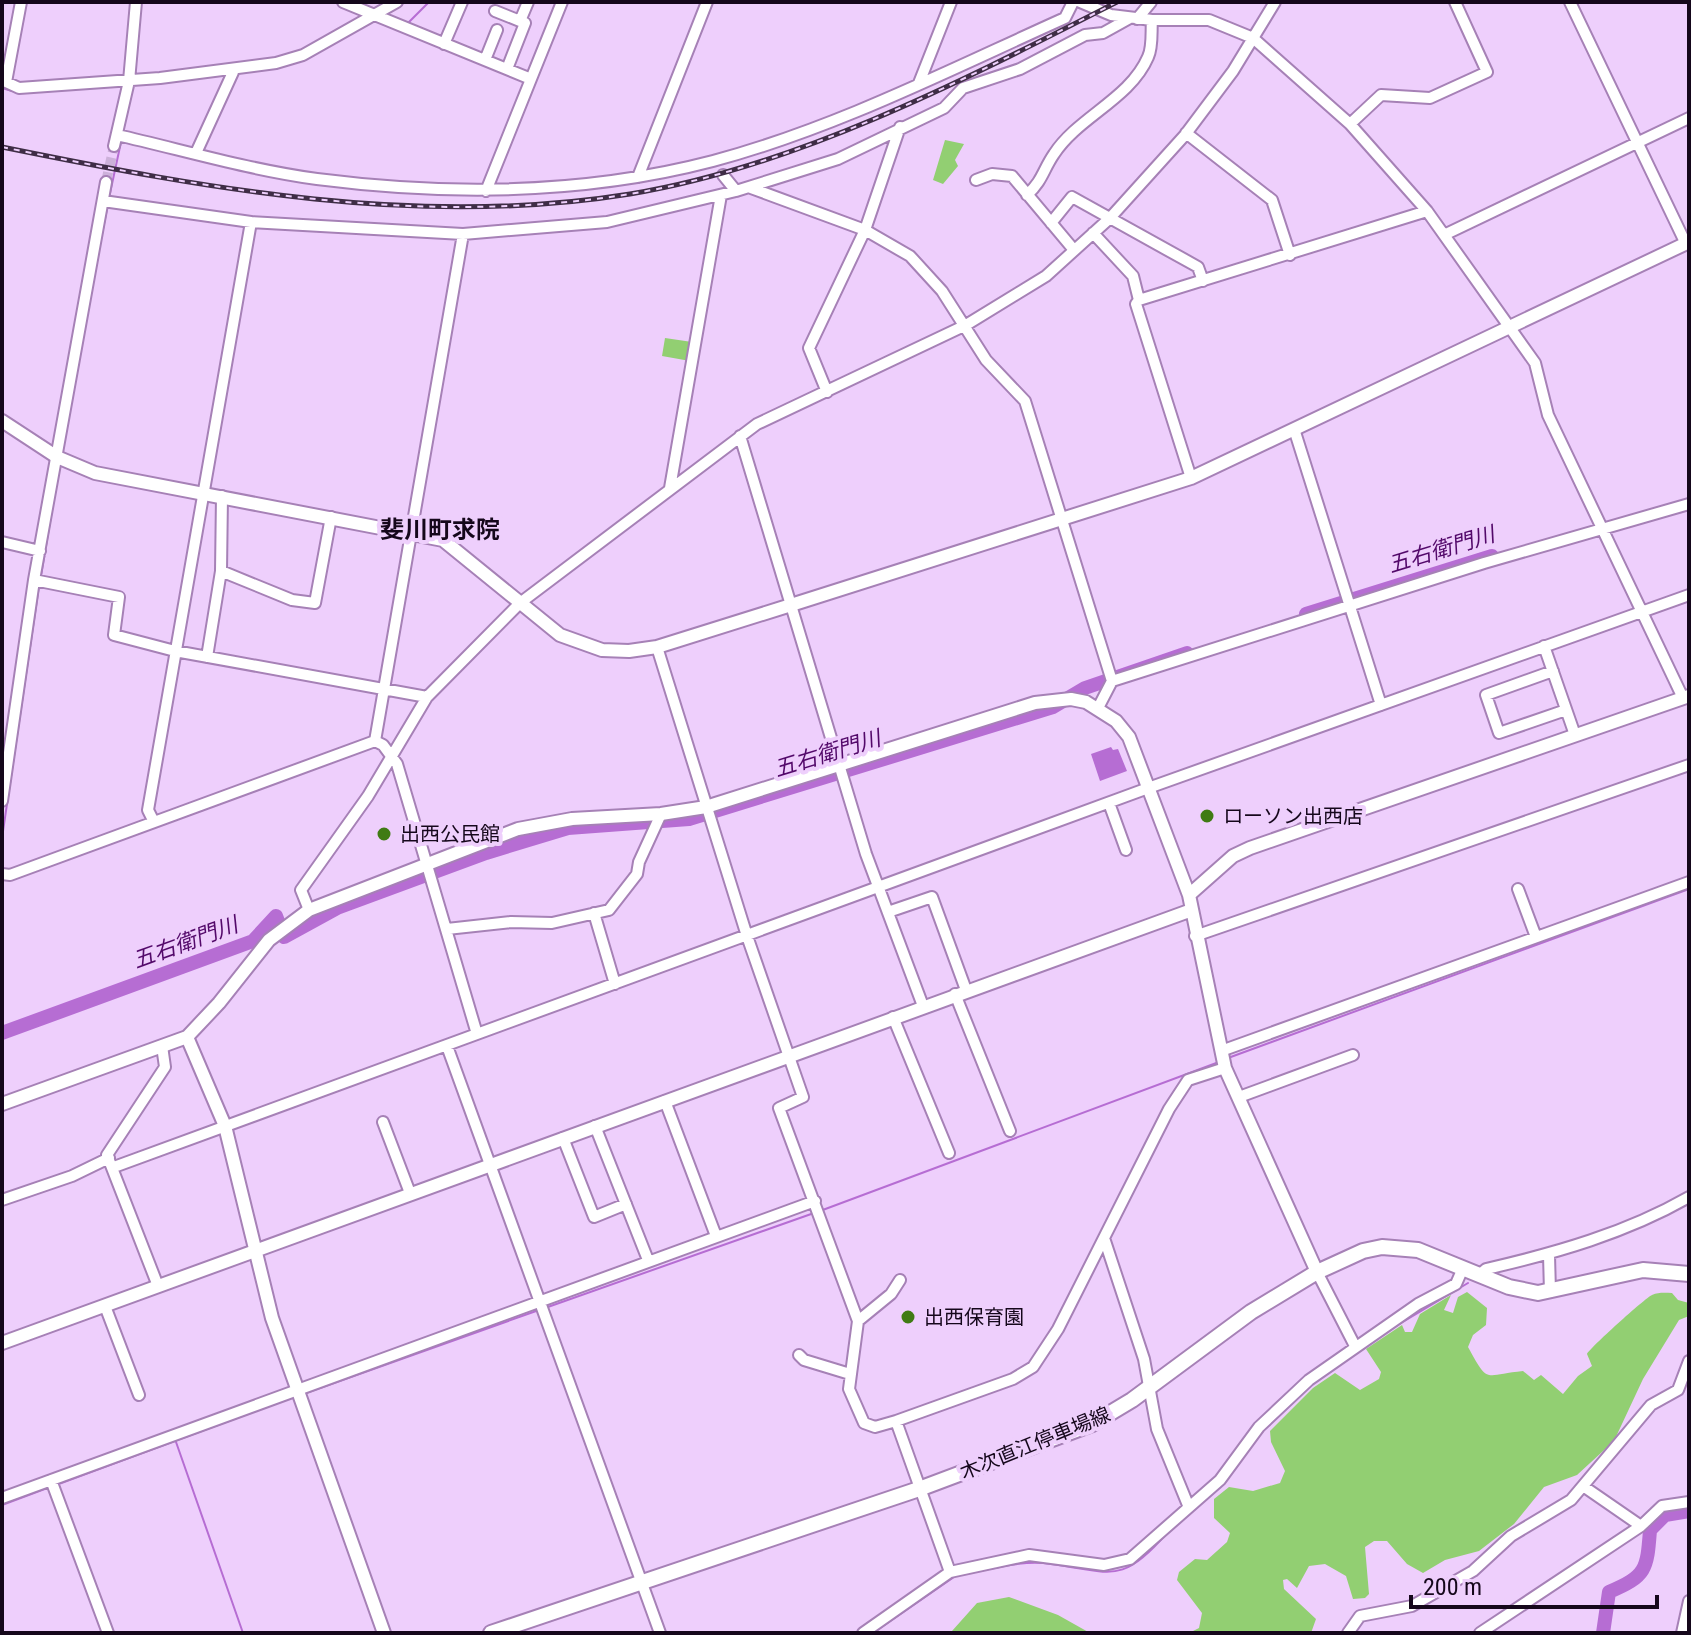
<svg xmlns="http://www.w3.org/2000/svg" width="1691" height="1635" font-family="'Roboto Condensed','Noto Sans JP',sans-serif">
<rect width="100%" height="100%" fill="#eecffc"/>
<path fill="#92cf72" d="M945,140L964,144L955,160L958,166L943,184L933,180Z
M665,338L692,342L690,361L662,356Z
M1467,1292L1487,1308L1486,1325L1473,1335L1468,1347C1489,1385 1483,1375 1523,1371L1534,1380L1541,1375L1563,1394L1578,1376L1592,1366L1587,1354C1589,1349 1645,1298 1652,1295C1659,1292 1665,1293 1672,1293L1678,1300L1689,1303V1316L1679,1320L1643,1379L1614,1441L1577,1475L1544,1487L1514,1524L1479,1551L1445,1560L1423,1573L1407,1564L1387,1541H1374L1365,1547L1369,1594L1365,1598L1353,1599L1346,1576L1325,1564L1309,1566L1297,1588L1287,1579L1283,1580L1284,1589L1316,1619L1311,1633H1189L1199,1628L1202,1613L1177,1580L1179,1572L1195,1559L1207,1560L1227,1542L1230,1533L1214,1518V1499L1229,1487L1253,1491L1280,1483L1285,1471L1271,1442L1270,1431L1313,1388L1335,1373L1360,1390L1379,1379L1381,1372L1366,1349L1402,1325L1405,1332H1412L1420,1314L1451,1295L1444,1310L1453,1313L1458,1297Z
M1009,1597L1058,1615L1090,1633L952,1631L977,1603Z"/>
<path fill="#b66dd3" d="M1111,747L1113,750L1118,749L1127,771L1100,781L1091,754Z"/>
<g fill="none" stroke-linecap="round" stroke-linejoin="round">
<path stroke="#b66dd3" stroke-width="2" d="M407,24L429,2
M124,75L127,50
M2,88L12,91
M109,198L121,142
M99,249L108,204
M41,576L55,492
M2,838L39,586
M1228,1058L1689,889
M820,1211L1219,1062
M1647,1224L1670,1213
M545,1308L814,1213
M1386,1332L1468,1283
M306,1393L539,1310
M176,1442L243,1633
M1228,1477L1239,1463
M56,1485L288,1399
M2,1505L50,1487
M1197,1507L1222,1485
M975,1572C1000,1567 1025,1560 1051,1564C1113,1572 1120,1586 1168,1532
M873,1633L954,1577"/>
<path stroke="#b66dd3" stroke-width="14" d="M1306,614L1492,556
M2,1033L253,941L276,916L284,937L337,908L486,853L568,828L689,819L1053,707L1085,688L1187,653
M1603,1633L1609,1592C1647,1576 1647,1569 1650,1530L1665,1515L1689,1511"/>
<path stroke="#cdb1da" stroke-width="10" stroke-dasharray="10 5" stroke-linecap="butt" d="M106,182L114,146"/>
<defs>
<path id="minor" d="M21,2L6,82L19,88L160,78L276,63L303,55L397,2
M343,2L531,79L486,191
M1080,2L1111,15L1152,20H1209L1253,38L1350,124L1427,211L1535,363L1548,415L1683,698
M1570,2L1686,244
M495,11L525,23L507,69
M1137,19L1151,2
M520,21L528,2
M444,44L462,2
M485,60L497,30
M531,79L562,2
M919,83L951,2
M1350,124L1381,95L1430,98L1487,72L1455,2
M1186,133L1272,200L1290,255
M117,135C183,150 250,170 317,179C450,196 583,195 713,161C836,128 949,70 1065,18L1073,2
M114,146L129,81L136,2
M196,153L234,70
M723,175L736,191
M638,177L707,2
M976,180L992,174L1012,176L1074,250
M751,188L865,230L910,256L942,291L986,360L1025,401L1112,681
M1027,195C1043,180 1043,170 1054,154C1078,117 1130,99 1148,57C1153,47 1151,31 1152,20
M103,201L251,222L463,234L607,222L736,191L838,159L944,108L963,88L1020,69L1085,35L1103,33L1130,18
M1051,223L1072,197L1198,267L1203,281
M1093,233L1133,276L1139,300L1427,211
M1446,234L1689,118
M1139,300L1136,304L1191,478
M827,392L809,348L865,230L900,127
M1295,432L1381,705
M740,436L866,854L923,1006
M670,488L721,195
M2,542L40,551
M221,571L292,600L315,603L331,517
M34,580L119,597L114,635L175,651L427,697
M1544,646L1575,735
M657,647L747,936L803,1097L779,1108L858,1321L849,1389L864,1423L875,1427L896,1421L1013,1379L1033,1367L1058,1329L1169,1109L1188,1080L1225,1068
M207,657L221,571L222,496
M1553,671L1486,695L1499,733L1566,710
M1098,708L1112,681L1484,563L1689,504
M375,741L383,745L397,764L477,1034
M2,801L34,580L106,182
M1109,803L1126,850
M154,822L148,810L251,222
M2,874L10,875L375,741L463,234
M1518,889L1536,937
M309,910L301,890L368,796L427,697L520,603L757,424L966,325L1046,276L1110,218L1185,135L1233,71L1275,2
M888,912L932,897L966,990
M594,913L615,984
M447,929L511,922L552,923L609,910L637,874L639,862L661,814
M1195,936L1689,765
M955,994L1010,1131
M893,1017L949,1153
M447,1046L660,1633
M1221,1051L1689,882
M1239,1097L1353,1055
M665,1101L716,1236
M383,1122L410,1193
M595,1126L648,1260
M563,1138L594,1217L626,1204
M114,1167L1151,787L1689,595
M2,1200L72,1176L109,1158
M1104,1238L1144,1359L1157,1429L1188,1505
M1549,1255L1550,1292
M1317,1272L1355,1346
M1479,1275L1486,1269C1556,1253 1626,1233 1689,1197
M158,1286L107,1155L165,1067L162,1046
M105,1306L139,1395
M858,1321L891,1294L900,1280
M799,1355L804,1360L850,1374
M896,1421L950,1572
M51,1480L108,1633
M1583,1486L1641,1526
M2,1498L815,1201
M863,1633L950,1572L1029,1555L1104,1565L1130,1559L1220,1480L1259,1427L1309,1380L1418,1304L1456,1284L1463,1268
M1348,1633L1360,1616L1412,1606L1473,1571L1511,1536L1571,1500L1651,1405L1678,1390L1689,1361
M1480,1633L1641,1526L1662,1506L1689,1502
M1682,1633L1689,1601"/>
<path id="tertiary" d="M2,421L57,457L95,473L443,540L560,635L602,650L629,651L657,647L791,605L1191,478L1689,242
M1189,895L1233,856L1250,848L1689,696
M187,1037L225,1126L272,1318L384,1633
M2,1104L187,1037L219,1003L269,940L309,910L518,829L572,819L661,814L706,807L1035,703L1071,699L1086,702L1116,721L1129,737L1189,895L1225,1068L1317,1272
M2,1343L1189,911"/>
<path id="secondary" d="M491,1633L919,1489L1092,1424L1132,1400L1251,1312L1317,1272L1363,1251L1382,1247L1418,1250L1509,1287L1538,1293L1643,1270L1689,1274"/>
</defs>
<use href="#minor" stroke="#a681b6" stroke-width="14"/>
<use href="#tertiary" stroke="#a681b6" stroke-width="16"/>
<use href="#secondary" stroke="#a681b6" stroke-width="18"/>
<use href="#minor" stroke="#fff" stroke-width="10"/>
<use href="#tertiary" stroke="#fff" stroke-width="12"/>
<use href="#secondary" stroke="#fff" stroke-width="14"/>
<defs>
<path id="rail" d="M2,147C209,189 419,228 630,194C799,166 966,79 1117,2"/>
</defs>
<use href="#rail" stroke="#3f2d46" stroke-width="5"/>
<use href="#rail" stroke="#eecffc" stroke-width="2" stroke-dasharray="6" stroke-linecap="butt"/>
</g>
<g fill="#407b14" stroke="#eecffc" stroke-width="3">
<circle cx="1207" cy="816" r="8"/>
<circle cx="384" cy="834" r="8"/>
<circle cx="908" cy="1317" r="8"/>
</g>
<g text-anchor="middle" stroke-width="8" stroke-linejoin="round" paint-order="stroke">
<g font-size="20" fill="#15071b" stroke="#eecffc" text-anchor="start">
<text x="1223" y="823">ローソン出西店</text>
<text x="400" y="841">出西公民館</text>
<text x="924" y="1324">出西保育園</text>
</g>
<g font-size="20" fill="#15071b" stroke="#eecffc">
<text transform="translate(1035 1443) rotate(-22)" y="7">木次直江停車場線</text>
</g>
<g font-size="22" font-style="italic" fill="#53096a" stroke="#eecffc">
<text transform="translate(1441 549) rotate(-17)" y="8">五右衛門川</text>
<text transform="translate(827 753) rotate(-17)" y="8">五右衛門川</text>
<text transform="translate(185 942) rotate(-20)" y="8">五右衛門川</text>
</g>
<g font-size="24" font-weight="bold" fill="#15071b" stroke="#eecffc">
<text x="440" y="538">斐川町求院</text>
</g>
</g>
<rect width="1691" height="1635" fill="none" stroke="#15071b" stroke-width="8"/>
<path d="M1411 1595v12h246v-12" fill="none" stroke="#15071b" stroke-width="4"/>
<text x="1423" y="1595" font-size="24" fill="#15071b" stroke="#eecffc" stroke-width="6" paint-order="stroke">200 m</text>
</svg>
